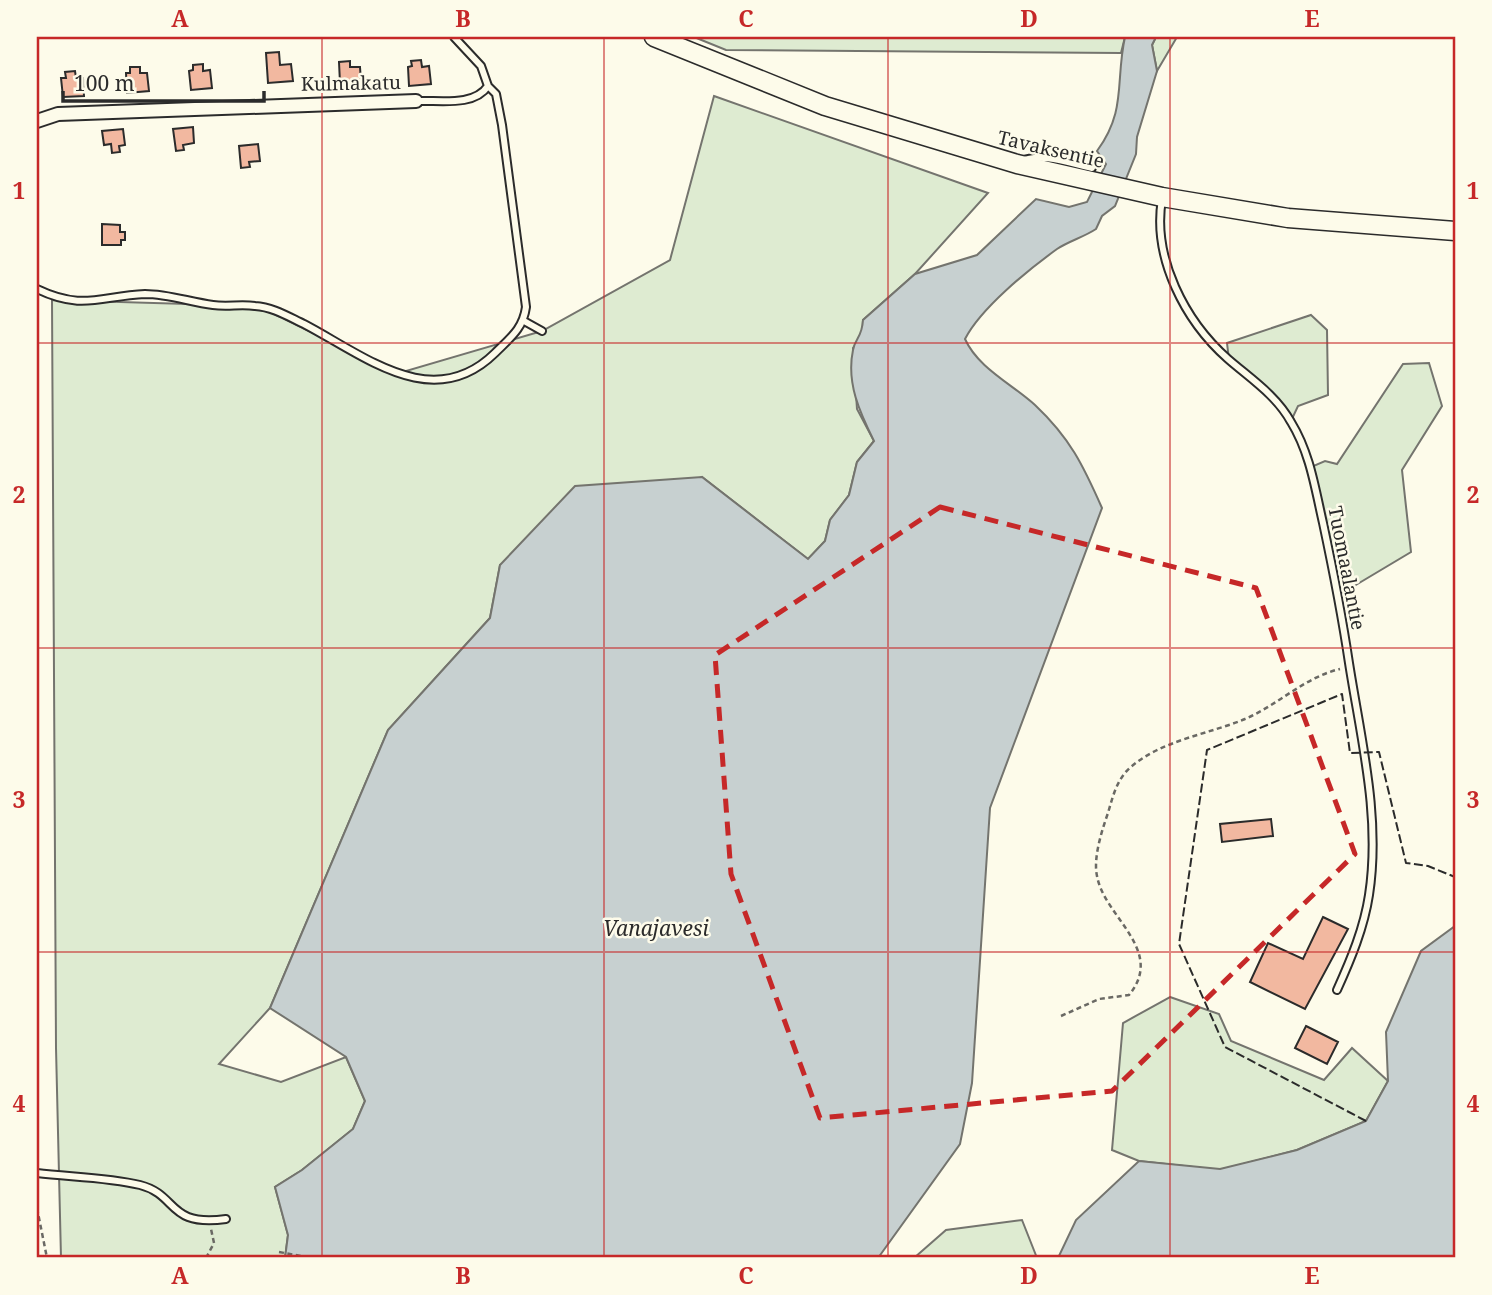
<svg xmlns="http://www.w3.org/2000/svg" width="1492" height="1295" font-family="'Noto Serif',serif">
<rect width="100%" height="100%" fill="#fdfbea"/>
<path fill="#deebd1" stroke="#74746e" stroke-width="2" d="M694,37H1125L1121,53L726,50Z
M1156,37H1177L1157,71L1152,45Z
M714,96L988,193L915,274L863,320L862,335L853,348L857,409L874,441L857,462L849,495L830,520L825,541L808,559L702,477L500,565L490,618L388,730L270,1008L219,1064L281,1082L346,1057L365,1101L353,1129L302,1170L275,1187L288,1235L285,1258H61L56,1048L52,300L258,306L396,374L542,331L670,260Z
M1311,315L1327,330L1328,395L1298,406L1291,421L1275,399L1229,360L1227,343Z
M1429,363L1442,406L1402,470L1411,552L1339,595L1311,467L1325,461L1337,464L1403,364Z
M1170,997L1219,1014L1231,1041L1324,1080L1352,1048L1388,1081L1366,1121L1297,1150L1220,1170L1139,1161L1112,1150L1123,1023Z
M1022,1220L1037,1258H914L946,1230Z"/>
<path fill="#c7d0d0" stroke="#74746e" stroke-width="2" d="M1125,37H1156L1152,45L1157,71L1137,137L1136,154L1115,206L1102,216L1096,229C1084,237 1069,241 1057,249C1028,270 981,308 965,339C978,368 1012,384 1035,405C1070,438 1083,465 1102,508L990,808L972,1083L960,1144L878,1258H285L288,1235L275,1187L302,1170L353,1129L365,1101L346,1057L270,1008L388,730L490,618L500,565L575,486L702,477L808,559L825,541L830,520L849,495L857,462L874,441C860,413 846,383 853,350C855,338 862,338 863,320L915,274L977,255L1036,199L1069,207L1087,202L1106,164L1097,151C1127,110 1115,82 1125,37Z
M1455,926V1258H1058L1076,1220L1139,1161L1220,1169L1297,1150L1366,1121L1388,1081L1386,1032L1421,951Z"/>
<path fill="#f2b8a0" stroke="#2b2b2b" stroke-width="2" d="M279,52L280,65L291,64L293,81L268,83L266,53Z
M421,60L422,67L429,66L431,84L409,86L408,67L412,66L411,61Z
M350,61V67H360L361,82L340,83L339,62Z
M203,64V71L210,70L212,88L191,90L189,71L193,70V65Z
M130,67H140V73H147L149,91L127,93L126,73H130Z
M75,71L76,78H83L84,96L63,97L61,78H66L65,72Z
M193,127L194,143L183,145L184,150L176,151L173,129Z
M123,129L125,145L119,146L120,152L112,153L111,144L104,145L102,131Z
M258,144L260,161L249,162L250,167L241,168L239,146Z
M102,224L120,225V232H125V240H121V245H102Z
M1271,819L1273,836L1222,842L1220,824Z
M1323,917L1348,929L1305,1009L1250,982L1268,943L1303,959Z
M1306,1026L1338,1042L1327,1064L1295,1048Z"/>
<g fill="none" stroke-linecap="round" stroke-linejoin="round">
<defs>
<path id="lane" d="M417,101C439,100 474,107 488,86L481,66L454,37
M1022,161C1041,152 1072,164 1092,168
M1162,199C1152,258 1185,321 1228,359C1251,379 1276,395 1291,422C1310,453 1315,488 1323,523C1333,570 1342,616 1349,663C1361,740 1381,817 1369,895C1364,928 1351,959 1337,990
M37,289C83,311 100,296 145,294C168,294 190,302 213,305C227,307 241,304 255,306C273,307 289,317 304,324C365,356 433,414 495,353C510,338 523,329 526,307L502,125L496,94L488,86
M524,321L542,331
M37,1173C70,1177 107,1177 140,1185C179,1195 166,1227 226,1219"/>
<path id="street" d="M37,121L58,114L416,101"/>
<path id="secondary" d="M654,37L825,106L1017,164L1162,197L1288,218L1455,231"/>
</defs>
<use href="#lane" stroke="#2b2b2b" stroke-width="10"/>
<use href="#street" stroke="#2b2b2b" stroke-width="16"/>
<use href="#secondary" stroke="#2b2b2b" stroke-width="21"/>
<path stroke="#6a6964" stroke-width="2.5" stroke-dasharray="5 3.5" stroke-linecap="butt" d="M1061,1016L1099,999L1129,995C1166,950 1104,917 1097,876C1093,858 1102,830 1108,813C1113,796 1117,778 1132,766C1163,740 1209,734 1245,719C1278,705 1305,677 1340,669
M37,1208L47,1258
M279,1252L312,1258
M206,1258L214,1243L211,1229"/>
<use href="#lane" stroke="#fdfbea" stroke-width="6"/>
<use href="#street" stroke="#fdfbea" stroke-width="12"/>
<use href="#secondary" stroke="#fdfbea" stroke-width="18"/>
<path stroke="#2b2b2b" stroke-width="2" stroke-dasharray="9 3.5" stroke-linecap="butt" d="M1366,1121L1225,1047L1179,944L1207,750L1342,694L1350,753L1379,752L1406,863L1428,866L1455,877"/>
</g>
<path fill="none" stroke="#c62828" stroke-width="5" stroke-dasharray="14 9" stroke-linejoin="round" d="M940,507L1256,588L1355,854L1112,1091L820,1118L731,874L715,655Z"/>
<path fill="none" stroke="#c62828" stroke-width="2" stroke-opacity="0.55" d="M322,37V1258M604,37V1258M888,37V1258M1170,37V1258M37,343H1455M37,648H1455M37,952H1455"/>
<g text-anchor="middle" stroke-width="5" stroke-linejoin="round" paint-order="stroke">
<g font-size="19" fill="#2b2b2b" stroke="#fdfbea">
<text transform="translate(351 83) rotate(-1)" y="7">Kulmakatu</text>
<text transform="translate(1051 149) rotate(13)" y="7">Tavaksentie</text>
<text transform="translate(1347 568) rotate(79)" y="7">Tuomaalantie</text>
</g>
<g font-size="21" font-style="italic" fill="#2b2b2b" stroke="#fdfbea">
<text x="656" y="936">Vanajavesi</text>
</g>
</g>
<rect width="1492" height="1295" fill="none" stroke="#fdfbea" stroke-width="77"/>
<path d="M63 91v10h201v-10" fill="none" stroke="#2b2b2b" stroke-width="3.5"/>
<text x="74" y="91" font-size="21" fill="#2b2b2b" stroke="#fdfbea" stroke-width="5" paint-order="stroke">100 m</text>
<rect x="38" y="38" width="1416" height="1218" fill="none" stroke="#c62828" stroke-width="2.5"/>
<g font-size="23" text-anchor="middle" font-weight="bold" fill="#c62828">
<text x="180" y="27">A</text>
<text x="463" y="27">B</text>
<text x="746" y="27">C</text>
<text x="1029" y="27">D</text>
<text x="1312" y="27">E</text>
<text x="19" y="199">1</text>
<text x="1473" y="199">1</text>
<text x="19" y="503">2</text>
<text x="1473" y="503">2</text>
<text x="19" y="808">3</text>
<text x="1473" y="808">3</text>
<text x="19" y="1112">4</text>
<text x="1473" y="1112">4</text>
<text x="180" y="1284">A</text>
<text x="463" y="1284">B</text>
<text x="746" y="1284">C</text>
<text x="1029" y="1284">D</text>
<text x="1312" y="1284">E</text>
</g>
</svg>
